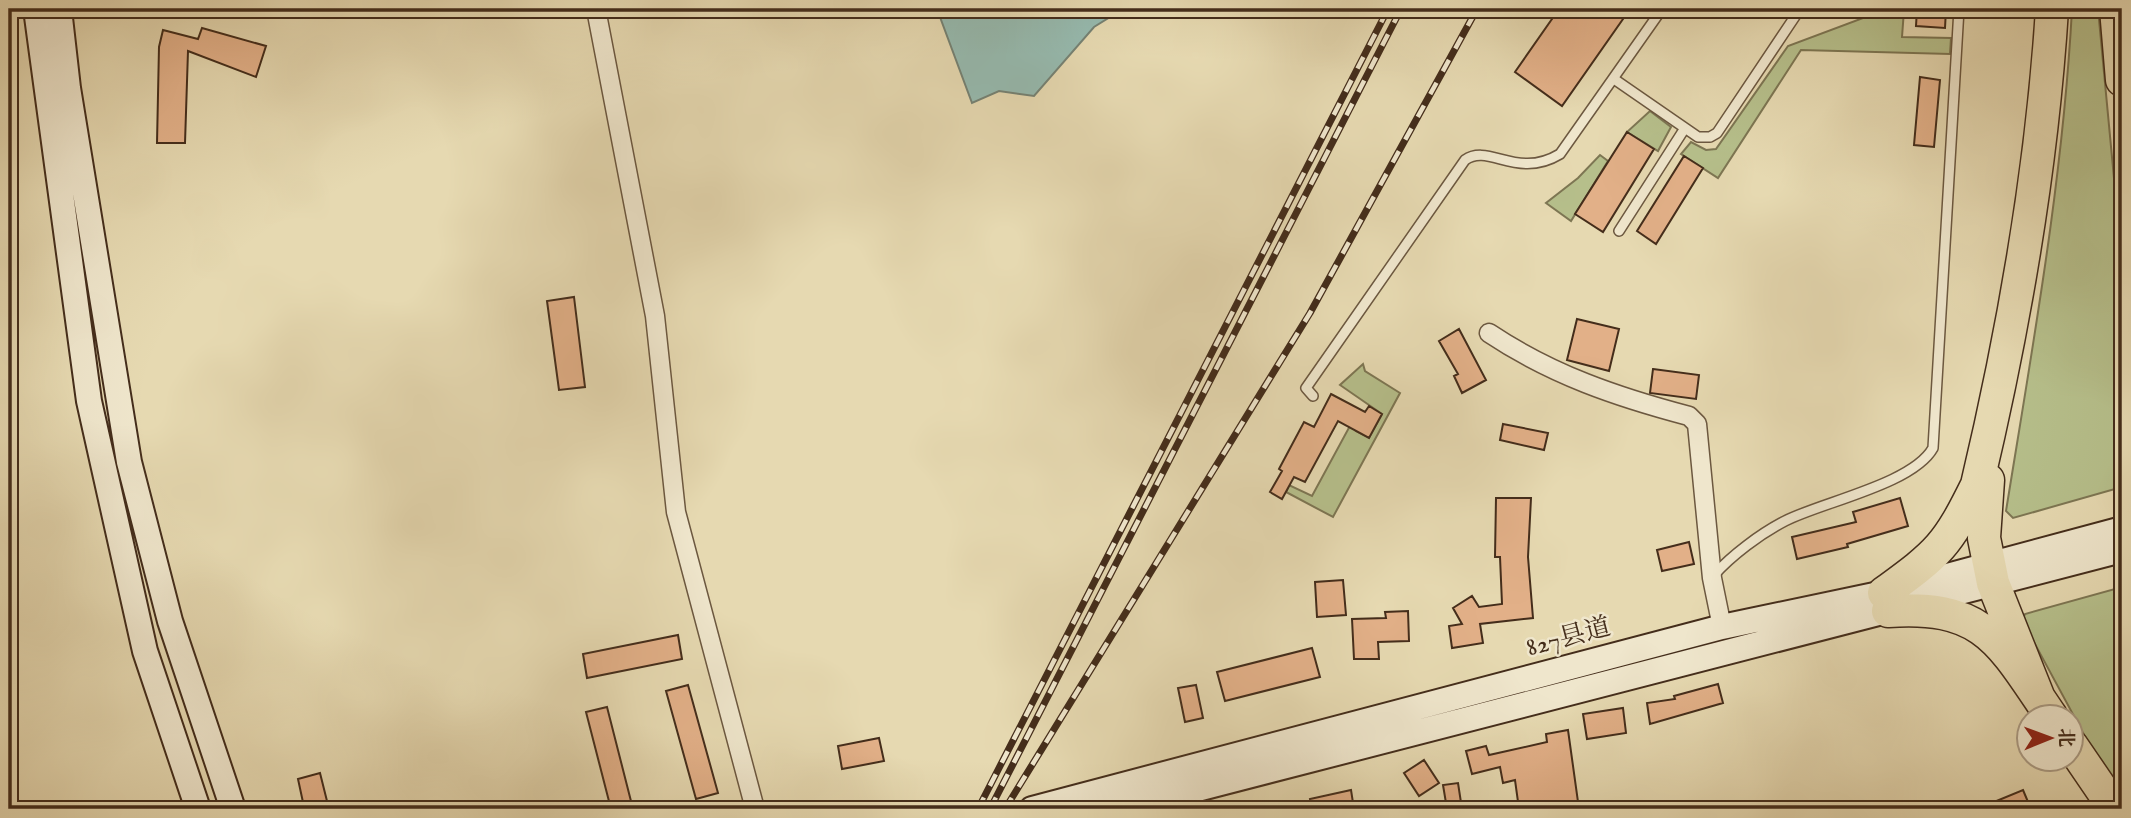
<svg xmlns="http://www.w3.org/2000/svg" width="2131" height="818" font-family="'IM FELL English','Noto Serif SC',serif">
<rect width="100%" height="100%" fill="#e6d9b1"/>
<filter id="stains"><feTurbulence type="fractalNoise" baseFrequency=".00286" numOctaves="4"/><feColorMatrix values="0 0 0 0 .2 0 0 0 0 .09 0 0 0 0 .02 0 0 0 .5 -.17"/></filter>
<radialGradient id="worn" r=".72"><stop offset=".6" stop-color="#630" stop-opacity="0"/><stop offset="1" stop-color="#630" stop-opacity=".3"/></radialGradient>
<path fill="#b6bf8b" stroke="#7d7653" stroke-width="2" d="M1887,9L1904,10L1902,37L1951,38L1950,54L1801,50L1718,178L1681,154L1691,142L1706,150L1716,149L1788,46Z
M2072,9H2098L2122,263V487L2013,518L2006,511C2033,344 2063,178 2072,9Z
M1650,111L1671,127L1658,151L1627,132Z
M1600,155L1608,161L1571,221L1546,203L1578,178Z
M1363,364L1365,371L1400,393L1333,517L1286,492L1289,485L1312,496L1358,411L1364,414L1356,431L1369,438L1382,414L1340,385Z
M2122,587V805L2022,620L2025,614Z"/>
<path fill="#96baaf" stroke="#758274" stroke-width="2" d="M937,9H1123L1094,27L1034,96L999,91L972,103Z"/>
<path fill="#e2b088" stroke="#442d1b" stroke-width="2" d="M1559,9H1630L1562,106L1515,72Z
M1917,9H1946L1945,28L1916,26Z
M202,28L266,46L256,77L188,51L185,143H157L159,47L163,30L198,39Z
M1920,77L1940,80L1934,147L1914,145Z
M1627,132L1654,149L1603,232L1575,214Z
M1684,156L1703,168L1656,244L1637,231Z
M574,297L585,387L559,390L547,301Z
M1577,319L1619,329L1609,371L1567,360Z
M1459,329L1486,380L1462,393L1454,376L1458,374L1439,341Z
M1653,369L1699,375L1696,399L1650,393Z
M1331,394L1365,412L1369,406L1382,414L1369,438L1338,421L1305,482L1294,477L1282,499L1270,492L1282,471L1279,469L1304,422L1314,427Z
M1503,424L1548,433L1544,450L1500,440Z
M1496,498H1531L1528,557L1533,618L1480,624L1483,643L1452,648L1449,626L1462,624L1453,608L1472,596L1479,607L1502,604L1500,557H1495Z
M1900,498L1908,526L1847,544L1848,547L1797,559L1792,537L1856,522L1853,512Z
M1689,542L1694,564L1662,571L1657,550Z
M1343,580L1346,615L1317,617L1315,582Z
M1408,611L1409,641L1378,642L1379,659H1354L1352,619L1386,618L1385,612Z
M678,635L682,659L587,678L583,654Z
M1312,648L1320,677L1225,701L1217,672Z
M1718,684L1723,703L1650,724L1647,703L1675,699L1674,696Z
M688,685L718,793L696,799L666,691Z
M1196,685L1203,718L1185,722L1178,688Z
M607,707L633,809H611L586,712Z
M1623,708L1626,733L1587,739L1583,714Z
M1568,730L1579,809H1519L1515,780L1503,783L1500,767L1472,774L1466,751L1486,746L1489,755L1547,742L1546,734Z
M879,738L884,761L842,769L838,746Z
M1424,760L1439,783L1419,796L1404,773Z
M320,773L327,801L304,807L298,779Z
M1458,783L1462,809H1447L1443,785Z
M1351,790L1354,809H1312L1310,799Z
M2023,790L2031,809H1977Z"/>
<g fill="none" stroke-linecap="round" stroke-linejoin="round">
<defs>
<path id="service" d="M1614,79L1698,137H1710L1717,133L1800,9
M1619,231L1685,128
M1313,396L1306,388L1465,160C1489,143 1517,180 1560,154L1662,9
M1713,576C1732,555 1760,534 1785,521C1822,502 1913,484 1933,448L1959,9"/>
<path id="minor" d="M596,9L655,316L676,512L755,809
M1489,333C1552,375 1617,397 1689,416L1697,424L1712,578L1722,627
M1187,792L1191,809"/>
<path id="secondary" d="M36,9L89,401L145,651L198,809
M59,9L68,88L129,462L170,621L233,809
M1032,809L1722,627L1884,593L2122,529
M1120,809L2122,550"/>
<path id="motorway" d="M2116,9L2122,80
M1988,480L1984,538L1993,583L2038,696
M1884,593C1939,553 1947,546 1977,485C2014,329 2042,169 2052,9
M1888,611C1985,604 2001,643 2051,716
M2072,746L2115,809"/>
</defs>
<use href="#service" stroke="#6c5840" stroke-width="12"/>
<use href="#minor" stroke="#6c5840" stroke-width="21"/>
<use href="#secondary" stroke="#442d1b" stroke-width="28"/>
<use href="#motorway" stroke="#442d1b" stroke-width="35"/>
<use href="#service" stroke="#efe6cc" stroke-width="9"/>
<use href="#minor" stroke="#efe6cc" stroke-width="18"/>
<use href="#secondary" stroke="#efe6cc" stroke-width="24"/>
<use href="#motorway" stroke="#e6d9b1" stroke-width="32"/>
<defs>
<path id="rail" d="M978,809L1388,9
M990,809L1401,9
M1005,809L1310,313L1477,9"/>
</defs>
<use href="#rail" stroke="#442d1b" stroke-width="7"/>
<use href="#rail" stroke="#efe6cc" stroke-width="4.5" stroke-dasharray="13" stroke-linecap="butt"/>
</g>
<g text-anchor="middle" stroke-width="5" stroke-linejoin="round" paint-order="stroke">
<g font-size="26" fill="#442d1b" stroke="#efe6cc">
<text transform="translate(1568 636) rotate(-15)" y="9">827县道</text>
</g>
</g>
<rect width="2131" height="818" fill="none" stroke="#e6d9b1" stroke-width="35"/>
<rect x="10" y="10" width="2110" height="797" fill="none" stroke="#442d1b" stroke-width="3.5"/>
<rect x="18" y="18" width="2096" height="783" fill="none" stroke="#442d1b" stroke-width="2"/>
<g transform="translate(2050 738) rotate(89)"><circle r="33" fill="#efe6cc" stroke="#ab9c85" stroke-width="2"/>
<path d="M0-5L12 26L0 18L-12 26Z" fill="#8f2418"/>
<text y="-10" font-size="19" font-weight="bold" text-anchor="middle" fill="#442d1b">北</text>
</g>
<rect width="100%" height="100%" filter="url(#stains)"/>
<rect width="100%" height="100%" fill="url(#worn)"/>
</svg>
